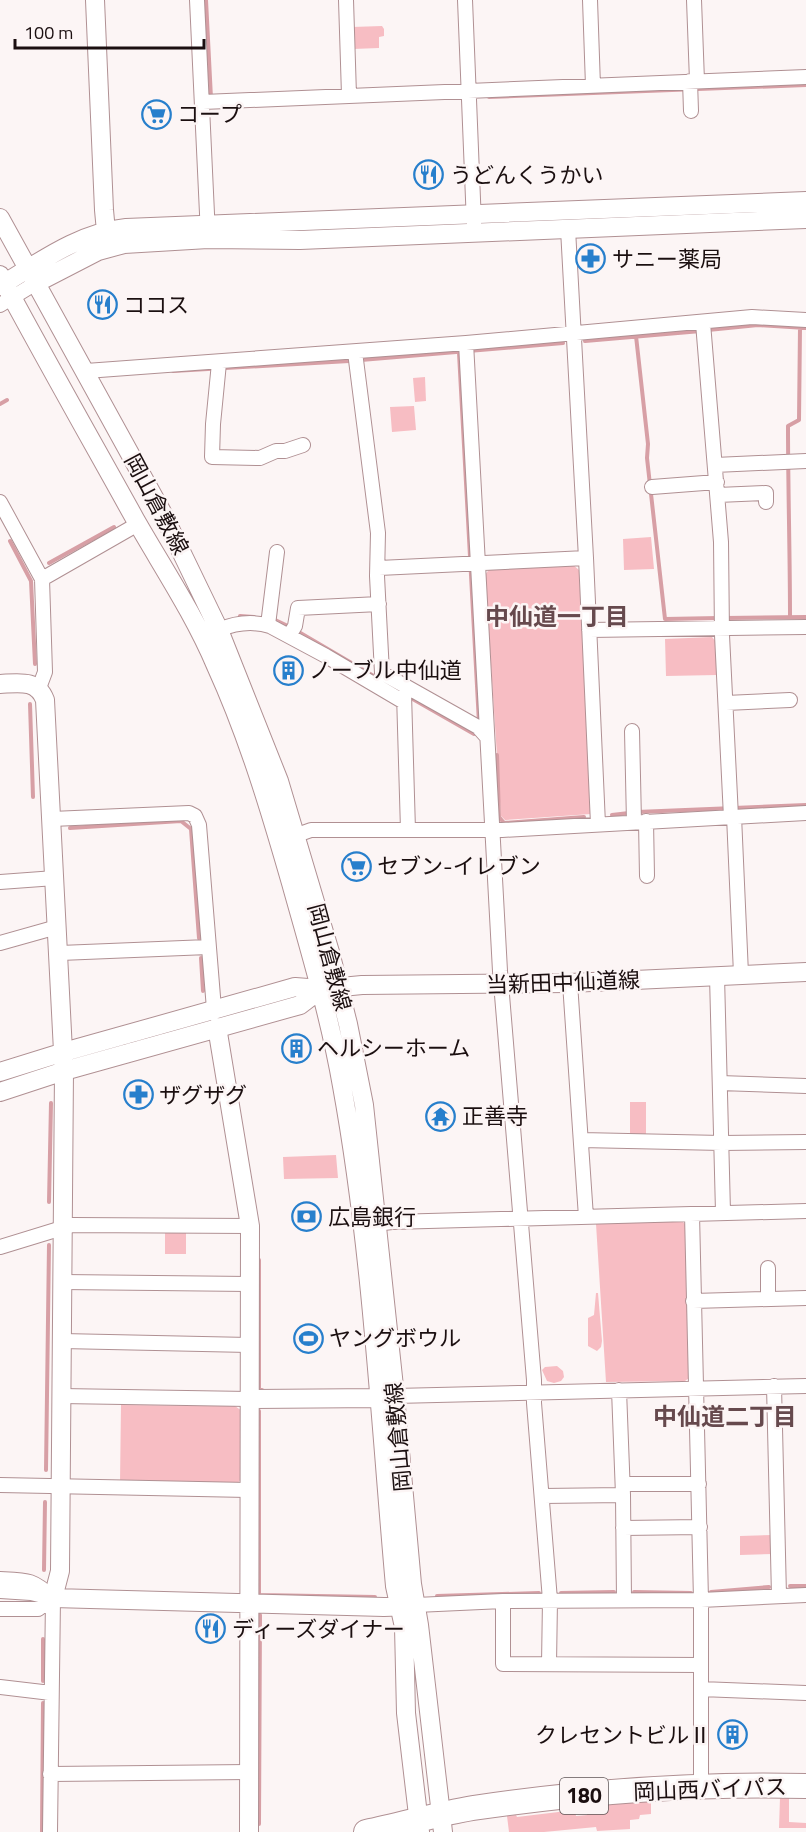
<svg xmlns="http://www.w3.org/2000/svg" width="806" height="1832" font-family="'Titillium Web','Noto Sans JP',sans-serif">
<rect width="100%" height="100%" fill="#fcf5f5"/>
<path fill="#f7bdc3" d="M382,26L384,29V36L379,37V48L353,49L352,27Z
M425,377L426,401L415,402L413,378Z
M414,406L416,430L392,432L390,407Z
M651,537L654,569L624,570L623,539Z
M572,564L579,570L591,814L505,820L501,816L485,575L490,568Z
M712,637L717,643V675L666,676L665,639Z
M630,1102H646V1139H630Z
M336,1155L338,1178L284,1179L283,1157Z
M681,1220L686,1225L689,1378L685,1381L606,1382L596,1224Z
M165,1231L186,1232V1254H165Z
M596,1293H598L602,1341L601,1347L597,1351L588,1346V1318L594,1315Z
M557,1366L563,1371L564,1377L561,1381L554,1383L547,1381L542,1370L545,1367Z
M121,1405L235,1406L242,1411V1478L236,1485L120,1483Z
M773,1535V1554L740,1555V1536Z
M780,1798H789V1822L806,1823V1828H779Z
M651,1800V1814L640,1815L639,1819L630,1820V1829L597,1831L596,1827L544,1832H509L507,1816L516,1815L517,1817L575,1810L576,1816L587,1815L588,1808L591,1805Z"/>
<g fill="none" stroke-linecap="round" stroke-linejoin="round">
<path stroke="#d79fa5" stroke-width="4" d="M206,0L211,98
M489,97L806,85
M708,330L758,325L806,328
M636,336L648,444L647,458L665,619L719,618
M585,341L701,331
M459,353L479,723
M173,371L349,361L563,343
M0,404L7,400
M10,541L31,581L35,664
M49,563L114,527
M240,616L254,617
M790,617C790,554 788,490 788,426L799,420L800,328
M726,618L806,617
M273,619L290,627
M297,631L389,685
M411,698L474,734
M30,704L33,797
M497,755L499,817L504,823L584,817
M637,812L806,805
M612,815L629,813
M70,828L181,821L191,829L199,938
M201,958L203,991
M49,1202L51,1103
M259,1260V1390H262
M259,1411V1595L375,1597
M46,1470L49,1245
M44,1570L45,1502
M790,1586H806
M634,1592L691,1593
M711,1592L769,1587
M561,1593L614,1592
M437,1596L539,1593
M43,1639V1681
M259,1824L260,1615
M42,1832L43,1703"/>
<defs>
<path id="street" d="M197,0L208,235
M346,0L349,95
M465,0L474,224
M590,0L593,86
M694,0L697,81
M690,81L691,111
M203,102L806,77
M568,229L586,558L598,824
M0,305L36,283
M703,323L721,542L722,635L731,817
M466,343L500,971L534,1380V1403L550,1600L549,1664
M355,352L378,533L377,576L382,673L478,727L486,736
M219,363L213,424L212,457L260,458L276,451H285L303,445
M86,371L466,343L752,317L806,320
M715,465L806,461
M652,487L717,482
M718,495L766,493V502
M0,502L42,579L45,672L39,688
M379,568L586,558
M42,579L138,524
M268,625L277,552
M219,630C235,623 253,621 270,626L326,656L404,702
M589,630L806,627
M289,636L295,626L298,608L379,604
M404,694L408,830
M726,703L790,700
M632,731L634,822
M734,816L741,974
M52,819L189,813L195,816L199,825L214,1009
M646,821L647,876
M297,835L311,830H502L806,813
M0,882L55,878
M0,943L57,927
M60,953L208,947
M717,976L723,1212
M570,983L586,1217
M720,1083L806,1086
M581,1140L722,1143L806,1142
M692,1214L701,1600V1788
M367,1225L392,1222L806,1211
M0,1247L72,1225L250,1226
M768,1268V1299
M62,1282L249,1284
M693,1301L806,1298
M62,1341L249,1345
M774,1386L779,1596
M619,1390L623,1495L624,1600
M61,1396L249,1399
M395,1396L806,1386
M623,1484H699
M0,1485L248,1490
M543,1496L623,1495
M623,1528L700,1527
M0,1579C27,1580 33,1579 53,1598
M0,1591L31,1593L51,1598
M503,1601V1664L701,1665
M416,1605L503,1601L701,1600L806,1595
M0,1609H38L53,1598
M0,1687L51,1693
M701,1689L806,1693
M50,1774L249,1772
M50,1832L53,1598"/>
<path id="secondary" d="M95,0L104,210L107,242
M0,218L162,512L219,630L279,781L330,952L348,1024L364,1105L395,1396L412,1584L419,1625L443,1832
M0,275C44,357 90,438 135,519C163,568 194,614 216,666C248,736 270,810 291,883C310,951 330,1017 342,1086C372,1251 380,1419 395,1586L404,1627L406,1713L420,1832
M36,283L98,251L124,244L208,239L300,240L806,219
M0,286C40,262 78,233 126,228L806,201
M0,684C19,683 37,679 45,700L64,1071L60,1571L53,1598L384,1607L412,1606
M217,1027L250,1226L249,1832
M0,1072L64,1052L295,987L321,989L362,985L570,983L806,972
M0,1092L64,1071L300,1005L321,989
M249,1399L379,1398"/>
<path id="highway" d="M366,1832C401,1825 437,1814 473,1808C582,1792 696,1783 806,1786"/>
</defs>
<use href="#street" stroke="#b09093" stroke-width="16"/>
<use href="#secondary" stroke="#b09093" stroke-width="20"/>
<use href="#highway" stroke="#b09093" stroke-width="26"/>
<use href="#street" stroke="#fff" stroke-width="14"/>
<use href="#secondary" stroke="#fff" stroke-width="18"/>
<use href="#highway" stroke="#fff" stroke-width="24"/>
</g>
<defs>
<symbol id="supermarket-ring" viewBox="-11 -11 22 22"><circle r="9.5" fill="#fcf5f5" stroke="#277fcc" stroke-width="1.5"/><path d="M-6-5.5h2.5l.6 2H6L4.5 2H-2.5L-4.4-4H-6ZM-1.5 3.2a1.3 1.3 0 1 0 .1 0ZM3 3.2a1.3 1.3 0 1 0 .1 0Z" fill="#277fcc"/></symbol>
<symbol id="restaurant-ring" viewBox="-11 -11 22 22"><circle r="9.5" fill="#fcf5f5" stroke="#277fcc" stroke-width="1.5"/><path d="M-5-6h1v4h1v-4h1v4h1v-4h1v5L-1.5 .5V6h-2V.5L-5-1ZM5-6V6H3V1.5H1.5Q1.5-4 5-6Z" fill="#277fcc"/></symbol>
<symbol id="pharmacy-ring" viewBox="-11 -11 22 22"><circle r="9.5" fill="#fcf5f5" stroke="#277fcc" stroke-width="1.5"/><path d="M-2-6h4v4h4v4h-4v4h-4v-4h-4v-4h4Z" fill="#277fcc"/></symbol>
<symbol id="building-ring" viewBox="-11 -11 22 22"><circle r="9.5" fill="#fcf5f5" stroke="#277fcc" stroke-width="1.5"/><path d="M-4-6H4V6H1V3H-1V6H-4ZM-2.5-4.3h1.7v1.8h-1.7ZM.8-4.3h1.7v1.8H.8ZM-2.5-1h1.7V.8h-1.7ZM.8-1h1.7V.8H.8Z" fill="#277fcc"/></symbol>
<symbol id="temple-ring" viewBox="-11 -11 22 22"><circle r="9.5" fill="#fcf5f5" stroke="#277fcc" stroke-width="1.5"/><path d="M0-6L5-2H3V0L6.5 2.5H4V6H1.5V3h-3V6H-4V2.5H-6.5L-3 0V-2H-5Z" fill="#277fcc"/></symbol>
<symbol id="bank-ring" viewBox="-11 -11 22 22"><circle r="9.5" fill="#fcf5f5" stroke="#277fcc" stroke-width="1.5"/><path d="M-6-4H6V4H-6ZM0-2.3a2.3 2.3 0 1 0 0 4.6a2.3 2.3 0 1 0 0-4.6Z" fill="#277fcc"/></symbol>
<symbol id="stadium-ring" viewBox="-11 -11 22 22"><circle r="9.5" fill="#fcf5f5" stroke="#277fcc" stroke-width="1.5"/><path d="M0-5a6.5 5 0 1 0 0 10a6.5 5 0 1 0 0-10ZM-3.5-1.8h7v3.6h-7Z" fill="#277fcc"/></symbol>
</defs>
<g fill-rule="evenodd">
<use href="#supermarket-ring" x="140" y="98" width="33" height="33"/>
<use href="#restaurant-ring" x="412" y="158" width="33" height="33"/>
<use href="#pharmacy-ring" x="574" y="242" width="33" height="33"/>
<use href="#restaurant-ring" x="86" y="288" width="33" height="33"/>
<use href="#building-ring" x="272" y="654" width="33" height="33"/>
<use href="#supermarket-ring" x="340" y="850" width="33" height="33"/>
<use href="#building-ring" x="280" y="1032" width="33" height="33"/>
<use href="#pharmacy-ring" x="122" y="1078" width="33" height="33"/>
<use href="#temple-ring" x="424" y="1100" width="33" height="33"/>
<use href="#bank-ring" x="290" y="1200" width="33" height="33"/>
<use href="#stadium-ring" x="292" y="1322" width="33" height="33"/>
<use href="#restaurant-ring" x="194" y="1612" width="33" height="33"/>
<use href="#building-ring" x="716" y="1718" width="33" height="33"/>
</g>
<g text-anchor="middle" stroke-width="5" stroke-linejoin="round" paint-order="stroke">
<rect fill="#fcf5f5" stroke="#5e5455" stroke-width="1.5" x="560" y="1778" width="48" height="36" rx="4.5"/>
<g font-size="21" font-weight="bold" fill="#1b0f10">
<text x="584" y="1803">180</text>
</g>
<g font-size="22" fill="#1b0f10" stroke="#fcf5f5" text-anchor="start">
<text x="177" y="122">コープ</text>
<text x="450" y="183">うどんくうかい</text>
<text x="612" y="267">サニー薬局</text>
<text x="123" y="313">ココス</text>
<text x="309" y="678">ノーブル中仙道</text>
<text x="377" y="874">セブン-イレブン</text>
<text x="317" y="1056">ヘルシーホーム</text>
<text x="159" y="1103">ザグザグ</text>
<text x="462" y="1124">正善寺</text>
<text x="328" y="1225">広島銀行</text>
<text x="329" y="1346">ヤングボウル</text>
<text x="232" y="1637">ディーズダイナー</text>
<text x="711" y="1743" text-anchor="end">クレセントビルⅡ</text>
</g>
<g font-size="22" fill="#1b0f10" stroke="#fcf5f5">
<text transform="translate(157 504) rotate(62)" y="8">岡山倉敷線</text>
<text transform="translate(330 957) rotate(75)" y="8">岡山倉敷線</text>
<text transform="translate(563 982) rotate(-2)" y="8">当新田中仙道線</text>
<text transform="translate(398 1437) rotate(-95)" y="8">岡山倉敷線</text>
<text transform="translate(710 1789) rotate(-2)" y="8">岡山西バイパス</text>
</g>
<g font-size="24" font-weight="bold" fill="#66494d" stroke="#fcf5f5">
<text x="557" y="625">中仙道一丁目</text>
<text x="725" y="1425">中仙道二丁目</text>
</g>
</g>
<path d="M15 39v9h189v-9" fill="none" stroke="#1b0f10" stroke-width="3"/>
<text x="24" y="39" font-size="18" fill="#1b0f10" stroke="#fcf5f5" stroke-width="4.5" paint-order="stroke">100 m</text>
</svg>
